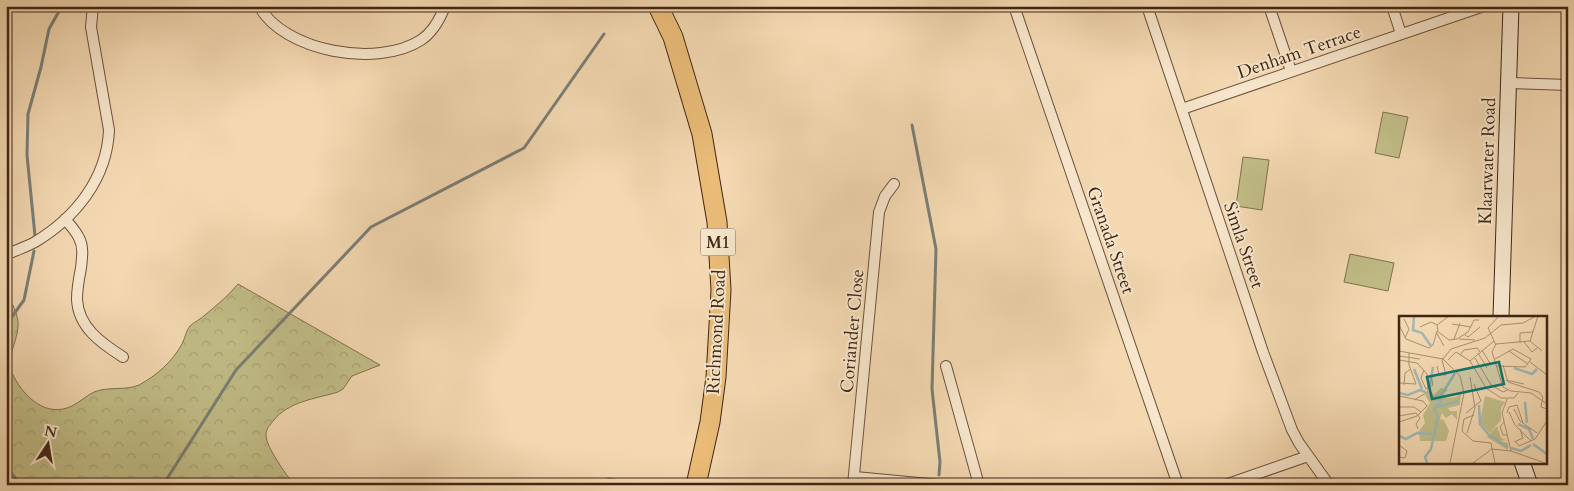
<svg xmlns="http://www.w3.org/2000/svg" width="1574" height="491" font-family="Cardo,serif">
<defs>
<pattern id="forest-crowns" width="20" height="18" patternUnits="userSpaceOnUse" patternTransform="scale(1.25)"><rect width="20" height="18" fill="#c1bd87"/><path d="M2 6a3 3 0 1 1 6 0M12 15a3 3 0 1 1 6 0" fill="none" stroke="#a7a274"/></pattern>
</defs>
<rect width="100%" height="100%" fill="#f3d8b1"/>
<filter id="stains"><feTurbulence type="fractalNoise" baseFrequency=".004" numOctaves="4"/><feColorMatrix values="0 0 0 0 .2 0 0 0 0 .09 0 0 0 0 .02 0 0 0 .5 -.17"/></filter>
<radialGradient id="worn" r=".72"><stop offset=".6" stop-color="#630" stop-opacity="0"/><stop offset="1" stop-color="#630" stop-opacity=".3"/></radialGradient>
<path fill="url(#forest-crowns)" stroke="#80724e" d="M238,284L380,365L352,376L343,389L338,392C315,399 289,401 273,421C270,425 266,429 266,435C266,447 286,474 294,485H6V300L13,305C15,311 19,319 18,326C17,345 4,359 14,377C25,398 47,418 72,406C80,402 86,396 94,392C109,386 125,391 139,385C156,376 173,361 182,344C185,338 186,331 190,326C194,322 201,319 205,315C217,305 228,296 238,284Z
M608,478L629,481L632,485H596Z"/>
<path fill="#c1bd87" stroke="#80724e" d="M1383,112L1408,117L1399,158L1375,153Z
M1243,157L1269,160L1262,210L1236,206Z
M1350,254L1394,263L1388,291L1344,282Z"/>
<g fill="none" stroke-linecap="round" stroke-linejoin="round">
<path stroke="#7a7e76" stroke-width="3" d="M912,125L936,249L932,389L940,462L939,475
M35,236L27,155L28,114L41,67L49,29L62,6
M6,325L24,300L34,251
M6,474H12L21,485
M163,485L236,370L371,227L524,148L604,34"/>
<defs>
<path id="street" d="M259,6C284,52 378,68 421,40C433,32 440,19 445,6
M1014,6L1178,485
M1147,6L1263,352L1292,430L1299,443L1329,485
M1269,6L1291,71
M1392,6L1401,34
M1508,83L1568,85
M1182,109L1484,6
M65,219C70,225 76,231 79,238C84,247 82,258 81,268C79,278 77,289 77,299C78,327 101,343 123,357
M6,255C16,250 26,247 35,242C75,218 107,179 109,130L91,27L93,6
M946,366L979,485
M855,477L940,485
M853,485L879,212L885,196L894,184
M1225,485L1308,456"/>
<path id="secondary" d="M1501,317L1511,6
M1522,462L1530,485"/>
<path id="highway" d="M658,6L673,37L702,134L717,222L721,290L716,377L710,422L696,485"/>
</defs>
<use href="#street" stroke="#6d523c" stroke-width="12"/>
<use href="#secondary" stroke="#402615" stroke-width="17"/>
<use href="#highway" stroke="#402615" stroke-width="21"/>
<use href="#street" stroke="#f7e6cc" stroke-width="10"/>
<use href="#secondary" stroke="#f7e6cc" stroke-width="15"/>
<use href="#highway" stroke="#eabc78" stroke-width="19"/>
</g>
<g text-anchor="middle" stroke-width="4" stroke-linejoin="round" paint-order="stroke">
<rect fill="#f7e6cc" stroke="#77604c" stroke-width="1" x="700.5" y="228.5" width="35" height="27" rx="4"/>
<g font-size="16" font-weight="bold" fill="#402615">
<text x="718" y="248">M1</text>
</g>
<g font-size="18" fill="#402615" stroke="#f7e6cc">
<text transform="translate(1299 52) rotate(-19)" y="6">Denham Terrace</text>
<text transform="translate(1487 161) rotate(-88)" y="6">Klaarwater Road</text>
<text transform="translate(1111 240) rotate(71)" y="6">Granada Street</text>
<text transform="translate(1244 245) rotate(71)" y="6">Simla Street</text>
<text transform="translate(852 331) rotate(-85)" y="6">Coriander Close</text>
<text transform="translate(716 332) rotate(-87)" y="6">Richmond Road</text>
</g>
</g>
<g transform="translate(1399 316)">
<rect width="148" height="148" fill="#f3d8b1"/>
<path d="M98,110L102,122L107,124L100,125L109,127V134L88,121Z" fill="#c1bd87"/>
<path d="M42,72L49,74L44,78L47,82L57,81L62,77L61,89L49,92L51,95H58V104L53,98L47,102L43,97L41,103L45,104L50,115L47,125H21L20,115L26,107L24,99L31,87L26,79L31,74L35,79Z" fill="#c1bd87"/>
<path d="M86,80L106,86L102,92V104L91,117L81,106Z" fill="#c1bd87"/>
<path fill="none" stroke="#a0b8b6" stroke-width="2.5" d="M15,0L14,14L23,17L32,30M115,52L133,58L138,53M15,53L23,73M31,69L34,51M0,77L9,79L21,74L27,76M40,83L56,57M126,86L128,107M80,89L81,108L90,119L109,131M38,91L59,85M119,108L130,113L134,123M0,120L7,123L18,117L33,118M134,128L148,138M112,132L122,135L132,129M28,147L26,141L32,133L39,101L35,93L43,84L32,83L30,78"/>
<path fill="none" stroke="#ab9173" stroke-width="1" d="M139,0L131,25L97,28L93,36L104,71L112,75L132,77L148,88M5,3L10,13L6,22M53,8L72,11M0,9L7,23L30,32L34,29L38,15L50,24L58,23L69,16L75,4H80M38,9L50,0M21,11L32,6L38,9L39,15M37,16L45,30M66,19L69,21L81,11M55,23L61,7M60,23L76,24M131,25L143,35M125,26L133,36L138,32M121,27V17L134,16M97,29L89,12L100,0M83,34L92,49M0,35L44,43L61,60L65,77L51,147M110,35L129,48M79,37L88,52M61,39L65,34L78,32L81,36M0,40L21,43M76,42L92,69L104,76L109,74M96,43L114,33L132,43L126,51L98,50M0,44L18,47L28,58L29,76L15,84M49,44L57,36L71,45L87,72L102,82H115L119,77M71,45L95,25M131,46L148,59M104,49L109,66L140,76L144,81L142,91L148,93M38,50L40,59H47L43,44L52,33L86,22L102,9L124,7L137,0M25,54L22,62L27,73L34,69L32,60M107,64L125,68M0,67L17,68L10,49V37M5,69L6,57L12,53M0,80L24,85L28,90L18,100L0,106M108,83L103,97L112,135L146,147M0,91H15L22,96M115,93L121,105L138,117M110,96L116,109L132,125M67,97L82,85L75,68M108,97L110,91L118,89L124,107M75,99L65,103L63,115L74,125L92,127L96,147M0,100L17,97L21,102L17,108L19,113M105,106L101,111L104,119H109M68,117L76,92L71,61M115,126L124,122L121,113M117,126L120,130L136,123L148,105M0,129L8,135L6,142L0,141M74,147L93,133L112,135"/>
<path fill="#0f766e" fill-opacity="0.15" stroke="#0f766e" stroke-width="2.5" d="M100,46L105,68L33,83L28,61Z"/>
<rect width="148" height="148" fill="none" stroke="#402615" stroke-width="2.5"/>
</g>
<rect width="1574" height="491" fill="none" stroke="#f3d8b1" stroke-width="25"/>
<rect x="8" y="8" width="1559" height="476" fill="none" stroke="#402615" stroke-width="2.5"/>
<rect x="12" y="12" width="1549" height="466" fill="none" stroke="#402615"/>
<g transform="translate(48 444) rotate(12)" stroke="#f7e6cc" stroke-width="4" paint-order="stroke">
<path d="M0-4L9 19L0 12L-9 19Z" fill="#402615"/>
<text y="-8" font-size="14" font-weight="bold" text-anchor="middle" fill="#402615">N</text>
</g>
<rect width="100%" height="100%" filter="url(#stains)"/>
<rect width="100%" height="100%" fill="url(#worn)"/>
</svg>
